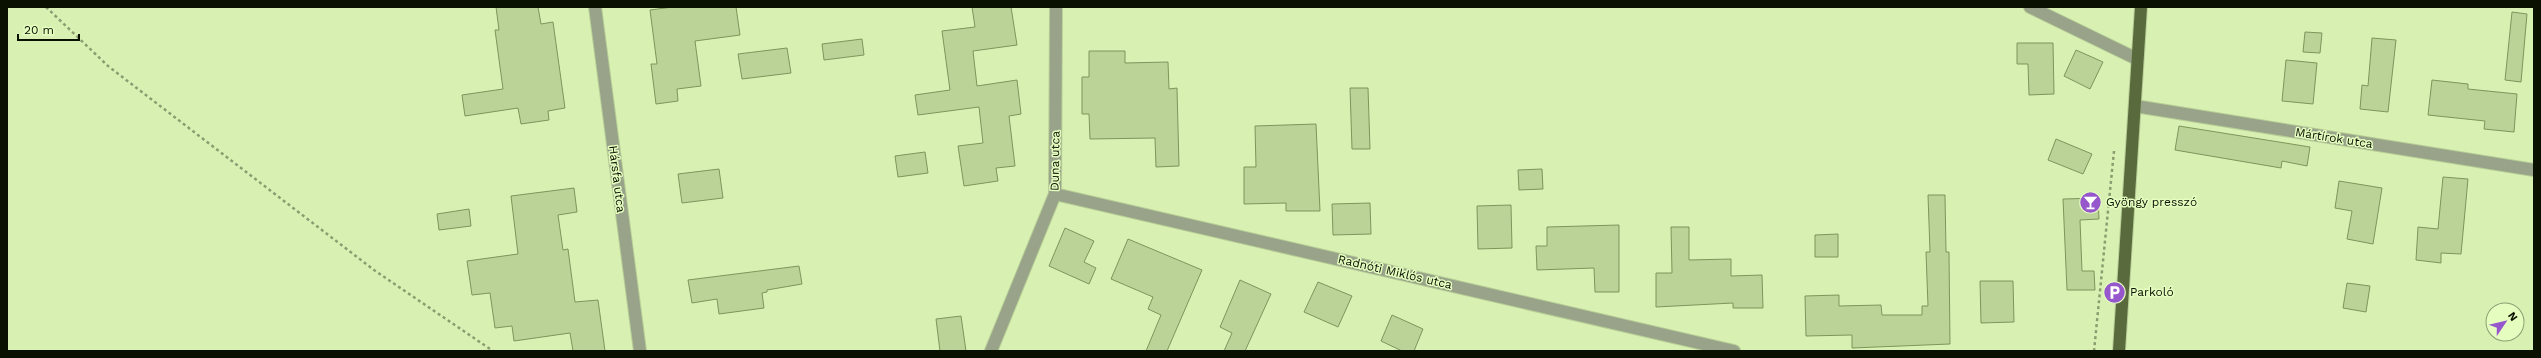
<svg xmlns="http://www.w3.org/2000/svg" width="2541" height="358" font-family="'Work Sans',sans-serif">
<rect width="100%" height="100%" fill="#d8f1b3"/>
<path fill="#bbd397" stroke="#7e955b" d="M496,7H538L541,24L553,22L565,108L548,111L549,120L521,124L518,108L465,116L462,95L503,89L495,30H499Z
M673,7H736L740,35L695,41L701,86L677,89L678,101L656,104L651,64H657L650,10Z
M972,7H1011L1017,45L973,51L977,86L1017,80L1021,114L1009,116L1015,166L996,168L998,181L964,186L958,146L983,143L979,107L918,115L915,95L950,90L942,31L975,27Z
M2512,12L2527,14L2521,82L2505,80Z
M2305,32L2322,33L2320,53L2303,52Z
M2372,38L2396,40L2388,112L2360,109L2362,85L2368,86Z
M862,39L864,55L824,60L822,44Z
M2017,43H2053L2054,94L2029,95L2028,64H2017Z
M787,48L791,73L742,79L738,54Z
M2076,50L2103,62L2090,89L2064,76Z
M1089,51H1125V63L1168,62L1169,89L1177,88L1179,166L1156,167L1155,138L1090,139L1089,114H1082V77H1089Z
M2286,60L2317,63L2313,104L2282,101Z
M2432,80L2468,84V89L2517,94L2514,132L2484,129L2485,121L2428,115Z
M1350,88H1368L1370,149H1352Z
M1316,124L1320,211H1286V203L1244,204V167H1256L1255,126Z
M2179,126L2310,147L2307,166L2282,161L2281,168L2175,150Z
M2056,139L2092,154L2083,174L2048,160Z
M925,152L928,173L898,177L895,156Z
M719,169L723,198L682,203L678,174Z
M1542,169L1543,189L1519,190L1518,170Z
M2443,177L2468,179L2461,254L2441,253V263L2416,260L2418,227L2438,229Z
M2339,181L2382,188L2373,244L2347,239L2352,211L2335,208Z
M574,188L577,212L558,215L563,250L568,249L575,302L598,300L605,351H573L570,333L514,341L512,326L495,328L490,293L472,295L467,261L518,254L511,196Z
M1928,195H1945L1946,252H1949L1950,344L1852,348V335L1806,336L1805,296L1839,295V306L1881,305L1882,315H1922V306H1928L1926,252H1930Z
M2098,198L2099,219L2080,220L2082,271H2094L2095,290H2067L2063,199Z
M1370,203L1371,234L1333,235L1332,204Z
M1511,205L1512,248L1478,249L1477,206Z
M469,209L471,226L439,230L437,214Z
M1619,225V292H1595L1594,268L1537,270L1536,246H1547V227Z
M1671,227H1689V260L1731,259V276L1762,275L1763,308H1733V303L1656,307V273H1672Z
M1065,228L1094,241L1084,262L1096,268L1089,284L1049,266Z
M1838,234V257H1815V235Z
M1128,239L1202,270L1167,351H1146L1161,315L1148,309L1153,297L1111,279Z
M799,266L802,284L767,290V292L762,293L764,308L719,314L717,299L692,303L688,280Z
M1240,280L1271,294L1245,351H1224L1232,333L1220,327Z
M1980,281H2013L2014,322L1981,323Z
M1318,282L1352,296L1338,327L1304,312Z
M2347,283L2370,286L2366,312L2343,308Z
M1392,315L1423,329L1414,351H1402L1381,341Z
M961,316L966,351H940L936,319Z"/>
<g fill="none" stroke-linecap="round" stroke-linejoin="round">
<defs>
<path id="minor" d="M595,7L640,351
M2030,7L2137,59
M2135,106L2534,170
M1055,194L1734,351
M991,351L1055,194L1056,7"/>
<path id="major" d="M2119,351L2141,7"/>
</defs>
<use href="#minor" stroke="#b7cd96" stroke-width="14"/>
<use href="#major" stroke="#b7cd96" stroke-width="14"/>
<path stroke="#8b9d70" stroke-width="2.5" stroke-dasharray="3 3" stroke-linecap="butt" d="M46,7L108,66L374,270L493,351
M2094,351L2114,151"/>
<use href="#minor" stroke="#98a389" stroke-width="12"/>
<use href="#major" stroke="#596b3c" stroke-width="12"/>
</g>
<defs>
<symbol id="bar-disc" viewBox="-11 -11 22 22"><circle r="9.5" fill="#9657cd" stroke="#e5fec0"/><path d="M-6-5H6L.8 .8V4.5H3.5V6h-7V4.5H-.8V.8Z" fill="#fff"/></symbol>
<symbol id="parking-disc" viewBox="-11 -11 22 22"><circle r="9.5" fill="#9657cd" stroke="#e5fec0"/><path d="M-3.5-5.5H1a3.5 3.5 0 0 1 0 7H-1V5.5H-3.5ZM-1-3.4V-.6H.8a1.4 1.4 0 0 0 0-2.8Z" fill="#fff"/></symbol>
</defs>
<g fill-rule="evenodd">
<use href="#bar-disc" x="2078" y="190" width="25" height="25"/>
<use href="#parking-disc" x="2102" y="280" width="25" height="25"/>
</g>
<g text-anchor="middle" stroke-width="3" stroke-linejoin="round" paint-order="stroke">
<g font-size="12" fill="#0a1100" stroke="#e5fec0">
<text transform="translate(2334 138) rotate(9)" y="4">Mártírok utca</text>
<text transform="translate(1055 161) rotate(-89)" y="4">Duna utca</text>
<text transform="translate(617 179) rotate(83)" y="4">Hársfa utca</text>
<text transform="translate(1395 272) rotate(13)" y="4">Radnóti Miklós utca</text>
</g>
<g font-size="12" fill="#0a1100" stroke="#e5fec0" text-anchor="start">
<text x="2106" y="206">Gyöngy presszó</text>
<text x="2130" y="296">Parkoló</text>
</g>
</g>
<rect width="2541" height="358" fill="none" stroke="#0a1100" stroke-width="16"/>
<g transform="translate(2505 322) rotate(55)"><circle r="19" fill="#e5fec0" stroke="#8d9f73"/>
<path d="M0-3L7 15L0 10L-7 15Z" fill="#9657cd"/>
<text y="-6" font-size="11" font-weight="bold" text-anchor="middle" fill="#0a1100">N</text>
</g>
<path d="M18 34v6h61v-6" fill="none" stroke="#0a1100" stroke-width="2"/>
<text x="24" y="34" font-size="12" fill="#0a1100" stroke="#e5fec0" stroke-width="3" paint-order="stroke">20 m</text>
</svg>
